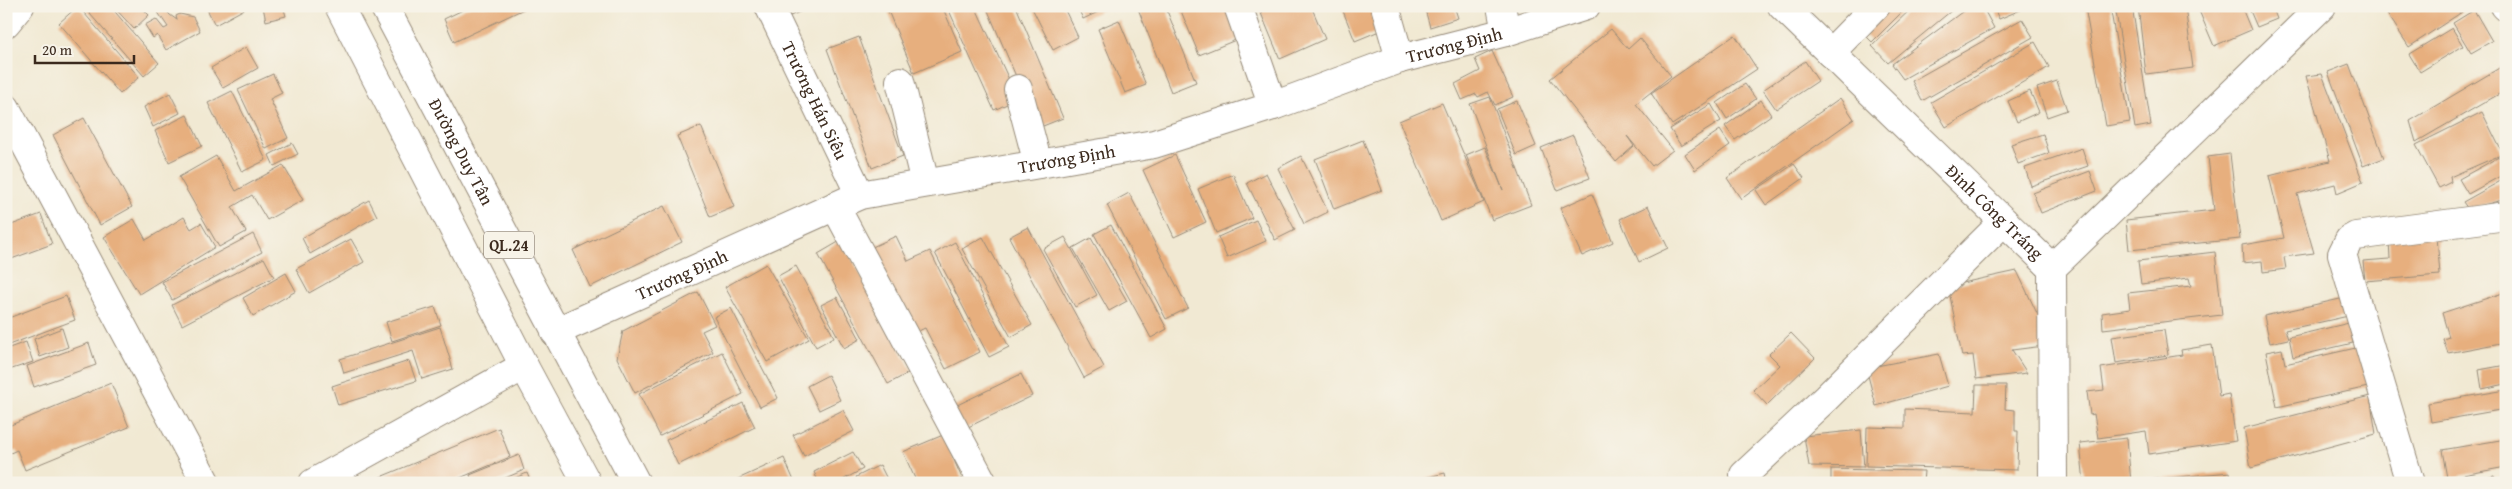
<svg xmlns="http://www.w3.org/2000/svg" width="2512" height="489" font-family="'Gentium Book Plus',serif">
<rect width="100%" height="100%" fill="#f7f3e8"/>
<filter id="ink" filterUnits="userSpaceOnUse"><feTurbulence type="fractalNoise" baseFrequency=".02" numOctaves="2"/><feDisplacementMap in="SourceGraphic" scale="10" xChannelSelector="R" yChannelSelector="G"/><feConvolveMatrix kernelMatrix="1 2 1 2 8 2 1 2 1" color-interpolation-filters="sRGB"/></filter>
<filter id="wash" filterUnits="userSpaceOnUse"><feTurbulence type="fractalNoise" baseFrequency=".0096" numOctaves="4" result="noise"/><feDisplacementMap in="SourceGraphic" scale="20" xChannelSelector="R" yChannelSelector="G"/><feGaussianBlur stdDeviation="1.12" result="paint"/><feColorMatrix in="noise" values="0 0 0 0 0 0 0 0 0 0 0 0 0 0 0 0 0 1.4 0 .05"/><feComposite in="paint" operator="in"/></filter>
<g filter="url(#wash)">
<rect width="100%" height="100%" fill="#f1e9d3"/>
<g id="blocks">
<path fill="#e7af7e" d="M78,6L139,77L120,94L59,23Z
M83,6H110L159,63L144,76Z
M113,6H140L149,15L134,29Z
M156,6H162L170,15L177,20L176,16L180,14L193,17L200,31L166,50L157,35L153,38L145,25L156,19L164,29L168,27L155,8Z
M167,6H191L179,12L176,7L169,10Z
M208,6H250L215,25L206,7Z
M283,6L286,16L266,21L263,7Z
M471,6H530L454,42L444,19Z
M786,6H814L790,16Z
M886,6H942L962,52L914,73Z
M947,6H975L1018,99L994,110Z
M986,6H1016L1063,118L1038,128Z
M1036,6H1063L1078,37L1053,50L1032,8Z
M1077,6H1111L1083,19Z
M1137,6H1165L1196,82L1171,92Z
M1179,6H1230L1243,37L1199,55Z
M1258,6H1311L1325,39L1280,59Z
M1341,6H1380L1389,27L1355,41Z
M1424,6H1454L1458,18L1430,27Z
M1882,6H1908L1872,42L1859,29Z
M1914,6H1957L1888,63L1872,46Z
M1970,6H1982L1994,28L1903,79L1892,64Z
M1993,6H2030L1999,19Z
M2090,6H2110L2130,122L2106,126L2085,7Z
M2115,6H2132L2151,125L2135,128Z
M2138,6H2185L2193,68L2146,74Z
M2197,6H2241L2251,30L2214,46Z
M2248,6H2272L2277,19L2257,27Z
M2397,6H2462L2465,10L2409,47L2387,13Z
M2474,10L2492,41L2471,53L2453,23Z
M2022,19L2033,37L1922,101L1912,81Z
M1119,20L1146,85L1125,93L1098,29Z
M2452,28L2463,46L2420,72L2409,54Z
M1611,29L1628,49L1640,38L1671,76L1636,104L1673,150L1652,166L1627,136L1634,146L1616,162L1550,79Z
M1735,35L1757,69L1672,125L1651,93Z
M859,37L903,156L872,168L827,49Z
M2035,42L2049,67L1946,127L1931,102Z
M246,47L258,68L223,88L211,68Z
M1492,51L1513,97L1495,105L1488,92L1478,97L1476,94L1462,100L1455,84L1480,71L1475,59Z
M1805,61L1818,81L1776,109L1763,90Z
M2349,64L2384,158L2363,166L2328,72Z
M2506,64V90L2416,142L2410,121Z
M273,74L282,93L270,99L288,138L266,149L238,90Z
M2322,74L2363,182L2337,193L2335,184L2297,194L2314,253L2284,257L2286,269L2263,272L2262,261L2243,263L2242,245L2284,238L2269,176L2330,161L2306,76Z
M2057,81L2067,110L2047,117L2037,88Z
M1745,84L1756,99L1727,119L1717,103Z
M232,91L266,160L242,172L208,103Z
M2030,91L2039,112L2017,122L2008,101Z
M170,93L180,113L153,127L144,107Z
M1490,97L1531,205L1492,220L1466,155L1485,147L1503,190L1470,104Z
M1840,98L1854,119L1741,199L1727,178Z
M1761,100L1771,115L1735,140L1725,126Z
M1517,101L1536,146L1516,155L1497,109Z
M1442,103L1484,202L1441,221L1399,121Z
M1711,104L1721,121L1681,146L1670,129Z
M2482,112L2503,154L2450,177L2451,182L2439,188L2416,145Z
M187,115L202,146L169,162L155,131Z
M84,118L132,207L100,225L53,135Z
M701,126L734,207L710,217L677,136Z
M1720,130L1730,145L1695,170L1685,154Z
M2043,134L2049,153L2018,164L2011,144Z
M1573,135L1590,178L1557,190L1541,148Z
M1363,140L1382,190L1334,209L1315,159Z
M292,143L298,154L274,166L269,155Z
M2082,148L2088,166L2031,186L2025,168Z
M2506,153V173L2468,194L2459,179Z
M2230,154L2240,239L2129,250L2126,220L2214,210L2208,157Z
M1175,155L1206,222L1174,237L1143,170Z
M216,156L236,191L283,165L303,200L267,220L252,195L232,207L246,232L219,247L179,177Z
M1301,156L1328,212L1304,224L1278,168Z
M1794,164L1804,178L1766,205L1756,190Z
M2090,171L2097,191L2041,213L2033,193Z
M1266,173L1295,230L1275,240L1247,183Z
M1233,174L1252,218L1216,233L1198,189Z
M2506,178V199L2468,209L2463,202Z
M1129,193L1188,308L1166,319L1107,205Z
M1592,194L1613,242L1582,256L1560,208Z
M369,200L377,216L310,254L302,238Z
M664,206L682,242L590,287L573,250Z
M1648,206L1668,248L1639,262L1620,219Z
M41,214L52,244L6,261V227Z
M184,217L191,229L201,223L215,247L139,294L104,237L134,219L146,240Z
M1256,220L1266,241L1227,258L1218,237Z
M1111,225L1167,329L1151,338L1094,234Z
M1028,227L1104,367L1084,378L1009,237Z
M253,234L262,252L172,300L162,282Z
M896,236L908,261L930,251L980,352L946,369L925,328L908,336L866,250Z
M2437,236L2440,275L2365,281L2363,261L2390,259L2389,240Z
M983,237L1032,325L1011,337L962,249Z
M1065,237L1097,295L1075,307L1043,249Z
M1091,238L1127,301L1109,311L1073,248Z
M351,239L364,262L309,293L296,269Z
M842,240L912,371L888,384L818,254Z
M955,242L1009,347L989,357L935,253Z
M2215,252L2222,315L2103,329L2102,313L2130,309L2128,293L2191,286L2189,278L2141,284L2138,261Z
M264,258L274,277L182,325L172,305Z
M766,264L809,339L767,362L725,287Z
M796,266L834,337L816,347L778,276Z
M2017,271L2052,345L2012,350L2027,373L1976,379L1973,355L1962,356L1948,286Z
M286,273L296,291L253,316L243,298Z
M698,292L715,325L702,331L713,352L635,393L617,358L623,331Z
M2506,292V342L2448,353L2443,339L2449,337L2442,313Z
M66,296L75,320L6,346V319Z
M837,297L860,339L844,348L821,305Z
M2349,297L2353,315L2285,330L2288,339L2270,343L2264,316Z
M435,307L441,325L392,341L386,322Z
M731,308L778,398L760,407L714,317Z
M2349,323L2353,343L2293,357L2289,337Z
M440,327L453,369L422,379L413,351L344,373L340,359Z
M62,328L68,347L40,357L34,339Z
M2164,330L2168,355L2116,363L2112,337Z
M1791,333L1815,358L1767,405L1753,390L1780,365L1769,354Z
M26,342L33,362L6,371V349Z
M89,343L96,365L34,387L27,366Z
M2212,345L2219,396L2229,394L2236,441L2149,454L2146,431L2098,438L2094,414L2090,415L2087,392L2104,390L2101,368L2182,355L2181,350Z
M2360,347L2368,387L2277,407L2266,352L2282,349L2285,364Z
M722,352L743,394L660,436L639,394Z
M1939,354L1948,386L1876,406L1866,368Z
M409,361L416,381L338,405L332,386Z
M2506,365V384L2482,389L2479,370Z
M1021,374L1032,396L960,431L949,409Z
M828,375L840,400L819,410L807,386Z
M111,383L129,427L25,470L17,450L6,455V427Z
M1976,385H2006L2005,409L2015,410V431H2018L2017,470L1866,466L1867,427L1905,428V409L1975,412Z
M2506,390V409L2431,422L2428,403Z
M2370,396L2376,434L2251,468L2244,428Z
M743,403L755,427L678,465L666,440Z
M843,410L854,431L804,456L793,435Z
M499,428L510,457L448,483H366Z
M1861,430L1864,467L1809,466L1804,436Z
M943,435L964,483H917L903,452Z
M2127,438L2131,483H2084L2080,443Z
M2506,439V467L2447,478L2442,450Z
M853,452L863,469L837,483H819L814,472Z
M519,455L524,470L494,483H473L470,475Z
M784,458L795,483H729Z
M880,465L889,483H859L856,477Z
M1831,469L1924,471L1923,483H1831Z
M2230,472L2231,483H2138V481Z
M527,473L531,483H503Z
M1445,473L1447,483H1408V482Z
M2494,476L2496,483H2473V482Z"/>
</g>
</g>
<g filter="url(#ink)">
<use href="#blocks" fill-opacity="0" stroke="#968a78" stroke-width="1"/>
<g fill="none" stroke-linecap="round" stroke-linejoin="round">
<defs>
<g id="minor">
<path id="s1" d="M769,6L860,195"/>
<path d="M1238,6L1273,106"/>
<path d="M1385,6L1400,59"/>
<path d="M1501,6L1506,32"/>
<path id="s2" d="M1782,6L2052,268L2053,483"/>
<path d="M2505,6L2506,7"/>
<path d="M6,23L20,6"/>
<path d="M1830,53L1876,6"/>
<path d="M900,81L925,183"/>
<path d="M1018,89L1038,164"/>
<path d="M6,108L206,483"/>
<path d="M835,206L983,483"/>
<path d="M2052,268L2322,6"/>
<path id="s3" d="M555,332L860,195L1154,144L1273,106L1400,59L1506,32L1586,6"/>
<path d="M1744,475L1826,398L2004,221"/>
<path d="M313,483L524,366"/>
<path d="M2410,483L2342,254L2349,240L2356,236L2506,216"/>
</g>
<g id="primary">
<path d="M339,6L524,366L587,483"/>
<path id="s4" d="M384,6L636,483"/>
</g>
</defs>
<use href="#minor" stroke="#968a78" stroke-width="30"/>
<use href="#primary" stroke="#968a78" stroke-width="30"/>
<use href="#minor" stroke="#fff" stroke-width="28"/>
<use href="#primary" stroke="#fff" stroke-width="28"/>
</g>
</g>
<g text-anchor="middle" stroke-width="4" stroke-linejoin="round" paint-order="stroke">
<rect fill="#f7f3e8" stroke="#73665b" stroke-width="1" x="484" y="231.5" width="50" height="27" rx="4"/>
<g font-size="16" font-weight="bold" fill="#3b2a1e">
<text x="509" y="251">QL.24</text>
</g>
<g font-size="18" fill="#3b2a1e" stroke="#f7f3e8">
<text dy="6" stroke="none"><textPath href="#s3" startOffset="949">Trương Định</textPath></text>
<text dy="6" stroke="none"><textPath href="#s1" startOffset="105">Trương Hán Siêu</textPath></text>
<text dy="6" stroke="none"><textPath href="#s4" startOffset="165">Đường Duy Tân</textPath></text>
<text dy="6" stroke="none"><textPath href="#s3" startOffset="544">Trương Định</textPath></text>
<text dy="6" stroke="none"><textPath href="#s2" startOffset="296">Đinh Công Tráng</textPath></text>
<text dy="6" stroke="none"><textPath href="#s3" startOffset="139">Trương Định</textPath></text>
</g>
</g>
<rect width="2512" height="489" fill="none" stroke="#f7f3e8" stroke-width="25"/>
<path d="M35 55v8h99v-8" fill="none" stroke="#3b2a1e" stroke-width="2.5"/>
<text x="42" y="55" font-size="15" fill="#3b2a1e" stroke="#f7f3e8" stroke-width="4" paint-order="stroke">20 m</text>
</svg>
